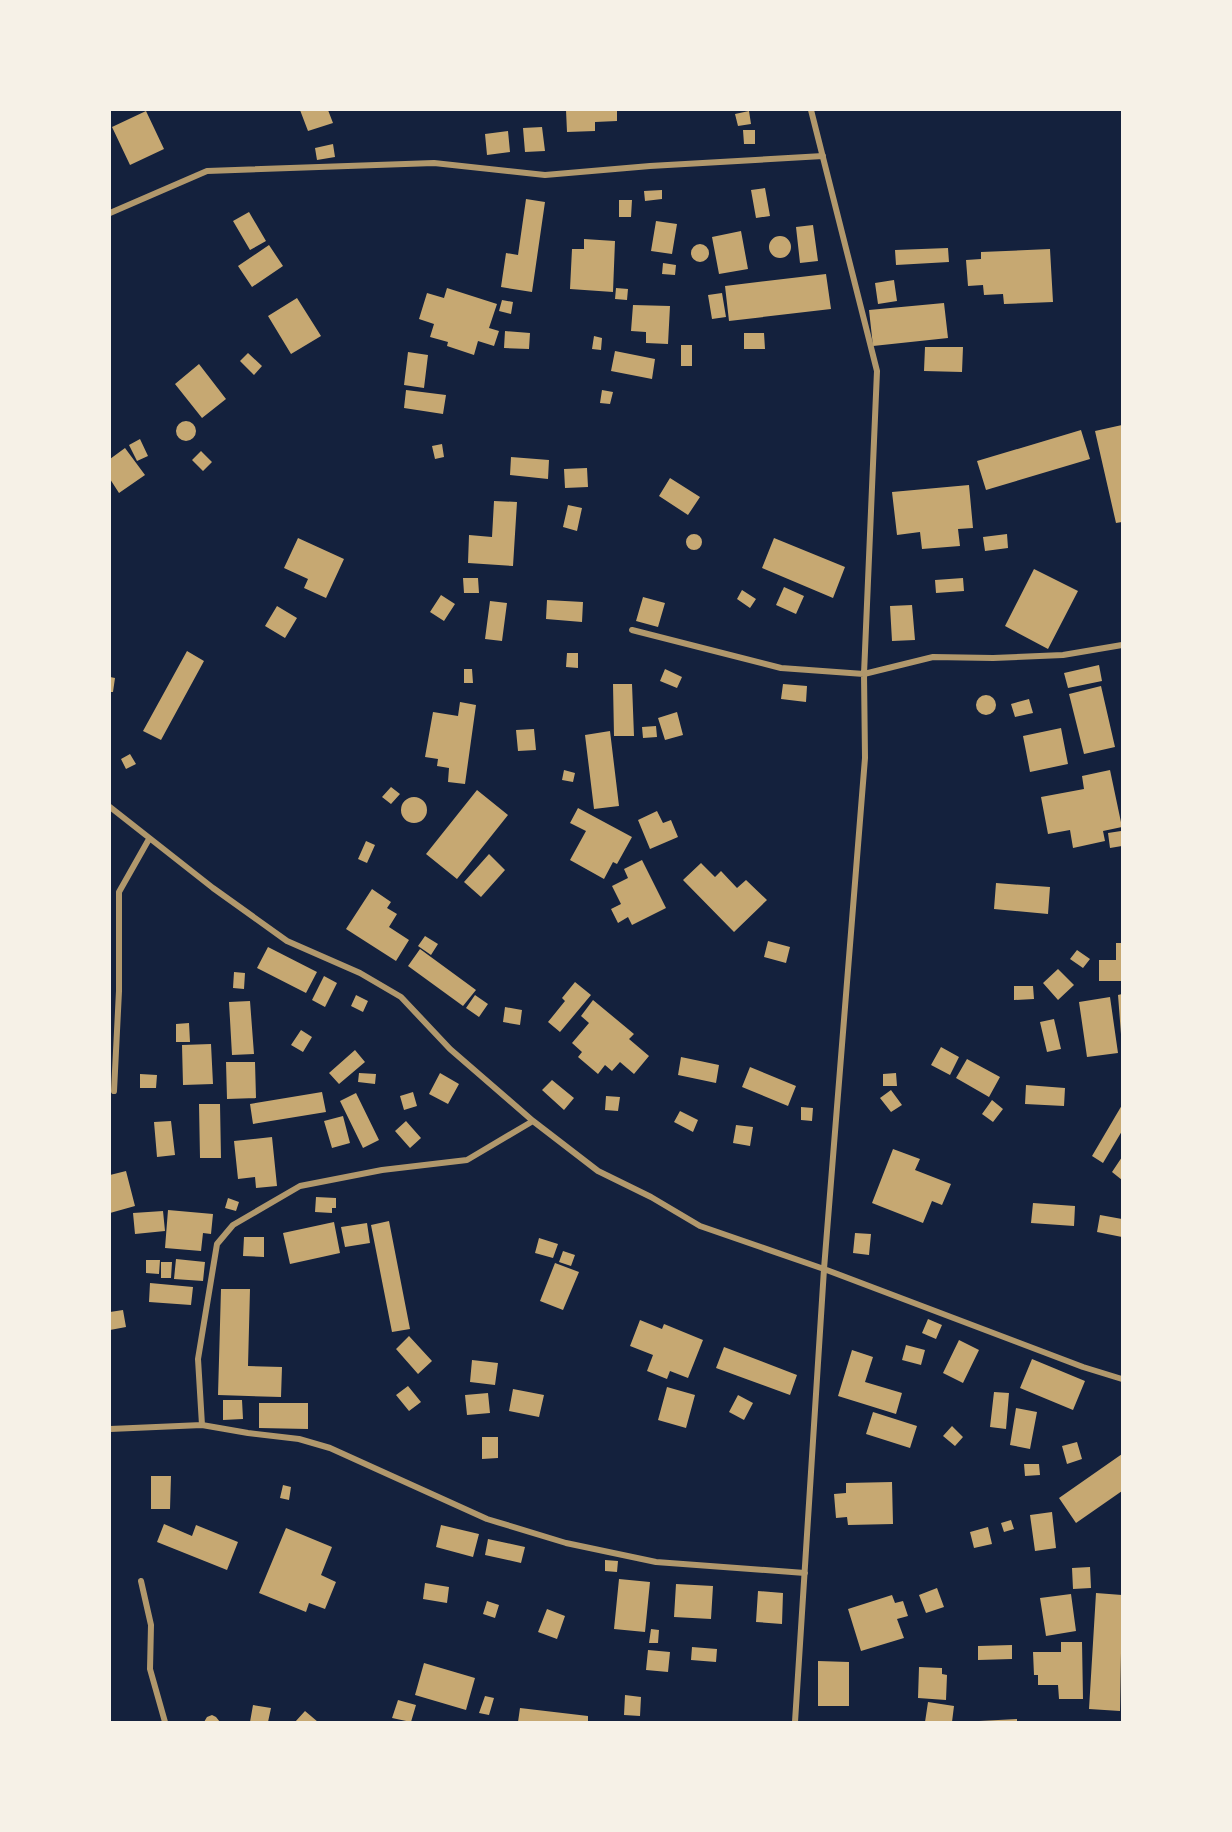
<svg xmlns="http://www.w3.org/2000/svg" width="1232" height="1832" font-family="Bitter,serif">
<rect width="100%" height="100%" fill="#14213d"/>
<path fill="#c6a872" d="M300,110H328L333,123L308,131Z
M566,110H617V121L595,122V131L567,132Z
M146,111L164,149L130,165L112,127Z
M749,111L751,124L738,126L735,114Z
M542,127L545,151L525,152L523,128Z
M743,130H755V144H744Z
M508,131L510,152L487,155L485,134Z
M333,144L335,157L317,160L315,148Z
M765,188L770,216L756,218L751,190Z
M662,190V199L645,201L644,191Z
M526,199L545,202L532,292L501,287L506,253L518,255Z
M619,200H632L631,217H619Z
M249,212L266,241L250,250L233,221Z
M656,221L677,224L672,254L651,251Z
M813,225L818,261L800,263L796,227Z
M741,231L748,269L719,274L712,237Z
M769 247a11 11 0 1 1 22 0a11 11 0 1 1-22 0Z
M584,239L615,241L613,292L570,289L572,249H584Z
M691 253a9 9 0 1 1 18 0a9 9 0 1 1-18 0Z
M269,245L283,266L252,287L238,266Z
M948,248L949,262L896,265L895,250Z
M1050,249L1053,302L1004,304L1003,294L984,295L983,285L968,286L966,260L981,259V252Z
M663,263L676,265L675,275L662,274Z
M826,274L831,309L729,321L725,286Z
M894,280L897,301L878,304L875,283Z
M447,288L497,304L489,328L499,331L494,346L478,341L474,355L447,346L448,342L430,337L434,324L419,319L427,293L444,298Z
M616,288L628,289L627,300L615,299Z
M722,293L726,317L712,319L708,295Z
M297,298L321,336L291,354L268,316Z
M502,300L513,302L511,314L499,311Z
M944,303L948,338L873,346L869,310Z
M633,305L670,306L668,344L646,343V332L631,331Z
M505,331L530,333L529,349L504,348Z
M744,333H764L765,349H744Z
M594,336L602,338L601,350L592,349Z
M681,345H692V366H681Z
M925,347H963L962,372L924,371Z
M615,351L655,359L652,379L611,371Z
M408,352L428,355L424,388L404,385Z
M248,353L262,366L254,375L240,361Z
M199,364L226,399L202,418L175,384Z
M406,390L446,395L443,414L404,408Z
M602,390L613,392L610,404L600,403Z
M176 431a10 10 0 1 1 20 0a10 10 0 1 1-20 0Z
M1122,425V522L1116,523L1095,431Z
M1081,430L1090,459L986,490L977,461Z
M140,439L148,456L137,461L129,445Z
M442,444L444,457L435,459L432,446Z
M125,448L145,475L119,493L110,479V459Z
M201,451L212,462L203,471L192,460Z
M511,457L549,460L548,479L510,475Z
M587,468L588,487L565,488L564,469Z
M670,478L700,497L688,515L659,496Z
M969,485L973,528L958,529L960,546L922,549L920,532L897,535L892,492Z
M494,501L517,502L513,566L468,563L469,535L492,537Z
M568,505L582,508L577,531L563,527Z
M686 542a8 8 0 1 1 16 0a8 8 0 1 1-16 0Z
M1007,534L1008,548L985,551L983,537Z
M298,538L344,559L326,598L304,588L308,579L284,568Z
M774,538L845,567L833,598L762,568Z
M1034,569L1078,591L1048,649L1005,626Z
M463,578H478L479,593H464Z
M963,578L964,591L936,593L935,580Z
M784,587L804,596L796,614L776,605Z
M742,590L756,599L750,608L737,599Z
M441,595L455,604L444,621L430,612Z
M643,597L665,603L658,627L636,621Z
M547,600L583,602L582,622L546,619Z
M490,601L507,603L502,641L485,639Z
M912,605L915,640L892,641L890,606Z
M277,606L297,618L285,638L265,626Z
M187,651L204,661L161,740L143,731Z
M567,653H578V668L566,667Z
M1099,665L1102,681L1068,688L1064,673Z
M464,669H472L473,683H464Z
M665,669L682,677L677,688L660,681Z
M110,677L115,678L113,692H110Z
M613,684H632L634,736H614Z
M783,684L807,686L806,702L781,699Z
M1101,686L1115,747L1084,754L1069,694Z
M976 705a10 10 0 1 1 20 0a10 10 0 1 1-20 0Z
M1029,699L1033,713L1015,717L1011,704Z
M460,702L476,705L465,784L448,782L449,768L437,766L438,759L425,757L433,712L458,716Z
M677,712L683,735L665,740L658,718Z
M656,726L657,737L643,738L642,727Z
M1061,728L1068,764L1030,772L1023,736Z
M534,729L536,750L518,751L516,730Z
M610,731L619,806L594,809L585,735Z
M130,754L136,764L126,769L121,759Z
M564,770L575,773L573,782L562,780Z
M1110,770L1122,827L1103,831L1105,841L1073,848L1070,830L1048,834L1041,797L1084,789L1082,776Z
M391,787L400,794L391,804L382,797Z
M477,790L508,815L457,879L426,854Z
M401 810a13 13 0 1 1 26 0a13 13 0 1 1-26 0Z
M578,808L632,837L617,864L613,862L604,879L570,860L586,831L570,823Z
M657,811L663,823L671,820L678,837L650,849L638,820Z
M1121,831L1122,846L1110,848L1108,833Z
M366,841L375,845L367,863L358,859Z
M489,854L505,870L481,897L464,882Z
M642,860L666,908L632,925L628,917L618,923L611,909L621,904L612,886L628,878L624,869Z
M701,863L715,877L721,871L737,888L746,880L767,900L734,932L683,880Z
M996,883L1050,887L1048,914L994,909Z
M372,889L391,902L387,908L397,914L389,927L409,940L396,961L346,929Z
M425,936L438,944L431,955L418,946Z
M768,941L790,947L786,963L764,957Z
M1116,943H1122V981H1099V960H1116Z
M268,947L317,972L306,993L257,968Z
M420,949L476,990L463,1006L408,966Z
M1077,950L1090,959L1083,968L1070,959Z
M1058,969L1074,985L1058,1000L1043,983Z
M234,972L245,973L244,989L233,988Z
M324,976L337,983L325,1007L312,1000Z
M575,982L591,995L560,1032L548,1022L565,1001L562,998Z
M1014,986H1033L1034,999L1014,1000Z
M1122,994V1034H1121L1118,995Z
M356,995L368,1001L363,1012L351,1006Z
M475,995L488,1004L479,1017L466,1008Z
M1110,997L1118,1053L1087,1057L1079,1002Z
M593,1000L634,1034L629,1039L649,1056L634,1074L620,1062L612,1071L605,1065L598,1074L578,1057L582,1052L572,1043L589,1023L581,1016Z
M250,1001L254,1054L232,1055L229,1002Z
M505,1007L522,1010L520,1025L503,1022Z
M1054,1019L1061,1049L1047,1052L1040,1022Z
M189,1023L190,1042H176V1024Z
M301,1030L312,1037L303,1052L291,1045Z
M211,1044L213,1084L183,1085L182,1045Z
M941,1047L959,1057L950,1075L931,1065Z
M355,1050L365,1062L339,1084L329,1073Z
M681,1057L719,1065L716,1083L678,1075Z
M967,1059L1000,1077L989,1097L956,1078Z
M226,1062H255L256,1098L227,1099Z
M750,1067L796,1086L788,1106L742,1087Z
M359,1073L376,1074L375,1084L358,1082Z
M440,1073L459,1084L448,1104L429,1094Z
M896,1073L897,1086H883V1074Z
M140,1074L157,1075L156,1088H140Z
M552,1080L574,1098L564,1110L542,1090Z
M1026,1085L1065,1088L1064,1106L1025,1104Z
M891,1090L902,1105L891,1112L880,1098Z
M322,1092L326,1112L253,1124L250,1104Z
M413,1092L417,1106L404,1110L400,1096Z
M356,1093L379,1140L363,1148L340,1101Z
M606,1096L620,1097L618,1111L605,1110Z
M992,1100L1003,1109L993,1122L982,1114Z
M199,1104H220L221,1158H200Z
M1122,1105V1131L1103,1163L1092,1156Z
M801,1107L813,1108L812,1121L801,1120Z
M680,1111L698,1120L693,1132L674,1122Z
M343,1116L350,1143L332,1148L324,1121Z
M171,1121L175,1155L157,1157L154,1122Z
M406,1121L421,1138L410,1148L395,1131Z
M736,1125L753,1127L750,1146L733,1143Z
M272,1137L277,1186L256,1188L255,1177L238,1179L234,1141Z
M893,1149L920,1159L915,1170L951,1184L942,1205L932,1201L923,1223L872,1203Z
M1122,1157V1180L1112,1172Z
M126,1171L135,1206L110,1213V1175Z
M316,1197L336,1198V1208H332V1213L315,1212Z
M228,1198L239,1202L236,1211L225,1208Z
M1033,1203L1075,1206L1074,1226L1031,1223Z
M168,1210L213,1214L211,1234L203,1233L201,1251L165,1248Z
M163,1211L165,1231L135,1234L133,1213Z
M1100,1215L1122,1219V1237L1097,1232Z
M389,1221L410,1329L392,1332L371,1225Z
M334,1222L340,1253L290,1264L283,1233Z
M367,1223L370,1243L345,1247L341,1227Z
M855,1233L871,1234L869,1255L853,1253Z
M244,1237H264V1257L243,1256Z
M539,1238L558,1244L553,1258L535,1253Z
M563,1251L575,1255L571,1266L559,1262Z
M176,1259L205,1262L203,1281L174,1279Z
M146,1260H160L159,1274L146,1273Z
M161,1262H172L171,1278H161Z
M555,1263L579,1272L563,1310L540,1301Z
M150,1283L193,1287L191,1305L149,1302Z
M221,1289H250L248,1366L282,1367L281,1397L218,1395Z
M123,1310L126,1327L110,1330V1312Z
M928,1319L942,1325L936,1339L922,1333Z
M640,1320L662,1329L664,1324L703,1340L688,1378L670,1371L667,1379L647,1371L653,1355L630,1346Z
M409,1336L432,1361L418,1374L396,1349Z
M959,1340L979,1350L963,1383L943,1373Z
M906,1345L925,1350L921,1365L902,1360Z
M724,1347L797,1375L790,1395L716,1368Z
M852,1350L873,1357L865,1382L902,1393L896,1414L838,1396Z
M1032,1359L1085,1381L1073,1410L1020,1388Z
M472,1360L498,1363L495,1385L470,1382Z
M408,1386L421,1402L409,1411L396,1395Z
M667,1387L695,1395L686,1428L658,1420Z
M513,1389L544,1395L539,1417L509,1411Z
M994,1392L1009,1393L1006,1429L990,1427Z
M488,1393L490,1413L467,1415L465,1395Z
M738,1395L753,1403L744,1420L729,1412Z
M223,1400H242L243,1419L223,1420Z
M259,1403H308V1429L259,1428Z
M1016,1408L1037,1412L1030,1449L1010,1445Z
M873,1412L917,1426L910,1448L866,1434Z
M952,1426L963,1437L955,1446L943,1436Z
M482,1437H498V1458L482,1459Z
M1077,1442L1082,1459L1067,1464L1062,1446Z
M1122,1454V1491L1076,1523L1059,1498Z
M1024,1464H1039L1040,1475L1025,1476Z
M151,1476H171L170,1509H151Z
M892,1482L893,1524L848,1525L847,1517L836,1518L834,1494L846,1493V1483Z
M283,1485L291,1487L289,1500L280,1498Z
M1052,1512L1056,1548L1035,1551L1030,1515Z
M1011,1520L1014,1529L1004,1532L1001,1523Z
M164,1524L192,1536L196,1525L238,1542L227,1570L157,1542Z
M441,1525L479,1534L473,1557L436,1547Z
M988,1527L992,1544L974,1548L970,1532Z
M286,1528L332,1547L321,1575L336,1582L325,1609L309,1603L306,1612L259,1593Z
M488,1539L525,1547L521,1563L485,1555Z
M605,1560L618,1561L617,1572L605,1571Z
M1090,1567L1091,1588L1073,1589L1072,1568Z
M619,1579L650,1582L645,1632L614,1629Z
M425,1583L449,1587L447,1603L423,1599Z
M676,1584L713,1586L711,1619L674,1617Z
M937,1588L944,1607L926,1613L919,1595Z
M758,1591L783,1593L782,1624L756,1622Z
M1096,1593L1122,1595L1120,1711L1089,1709Z
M1071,1594L1076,1631L1046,1636L1040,1598Z
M892,1595L895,1603L903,1601L908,1616L897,1619L904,1638L861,1651L848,1609Z
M487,1601L499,1605L495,1618L483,1614Z
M547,1609L565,1616L557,1639L538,1632Z
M651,1629L659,1630L658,1643H649Z
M1061,1642H1082L1083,1699H1059L1058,1685H1038V1675H1034L1033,1652H1061Z
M1012,1645V1659L978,1660V1646Z
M692,1647L717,1649L716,1662L691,1660Z
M648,1650L670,1652L668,1672L646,1670Z
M818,1661L849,1662V1706H818Z
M424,1663L475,1678L466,1710L415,1695Z
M919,1667L942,1668V1674L947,1675L946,1700L918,1698Z
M625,1695L641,1697L640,1716L624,1715Z
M485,1696L494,1698L489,1715L479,1713Z
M398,1700L416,1705L411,1722L392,1718Z
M928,1702L954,1706L952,1722H925Z
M253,1705L271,1708L268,1722H250Z
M520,1708L588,1716V1722H518Z
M305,1711L318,1722H295Z
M212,1715L216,1717L220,1722H204L207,1717Z
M1017,1719V1722H979V1721Z"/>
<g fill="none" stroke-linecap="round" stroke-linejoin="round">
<path stroke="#b1986c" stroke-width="6" d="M110,213L207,171L434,163L545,175L650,166L823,156
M632,630L781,668L864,674L933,657L993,658L1063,655L1122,645
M110,807L213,888L287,941L360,973L401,997L450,1049L480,1075L533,1121L598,1171L651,1197L700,1226L824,1269L1083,1367L1122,1379
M114,1091L119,991V892L149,839
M202,1425L198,1359L217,1244L233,1225L300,1186L382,1170L467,1160L533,1121
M110,1429L202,1425L248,1433L299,1439L330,1448L487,1519L566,1543L656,1562L805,1573
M141,1581L151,1625L150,1669L165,1722
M795,1722L824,1269L865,758L864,674L877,371L811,110"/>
</g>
<rect width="1232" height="1832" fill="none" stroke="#f6f1e7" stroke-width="222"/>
</svg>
